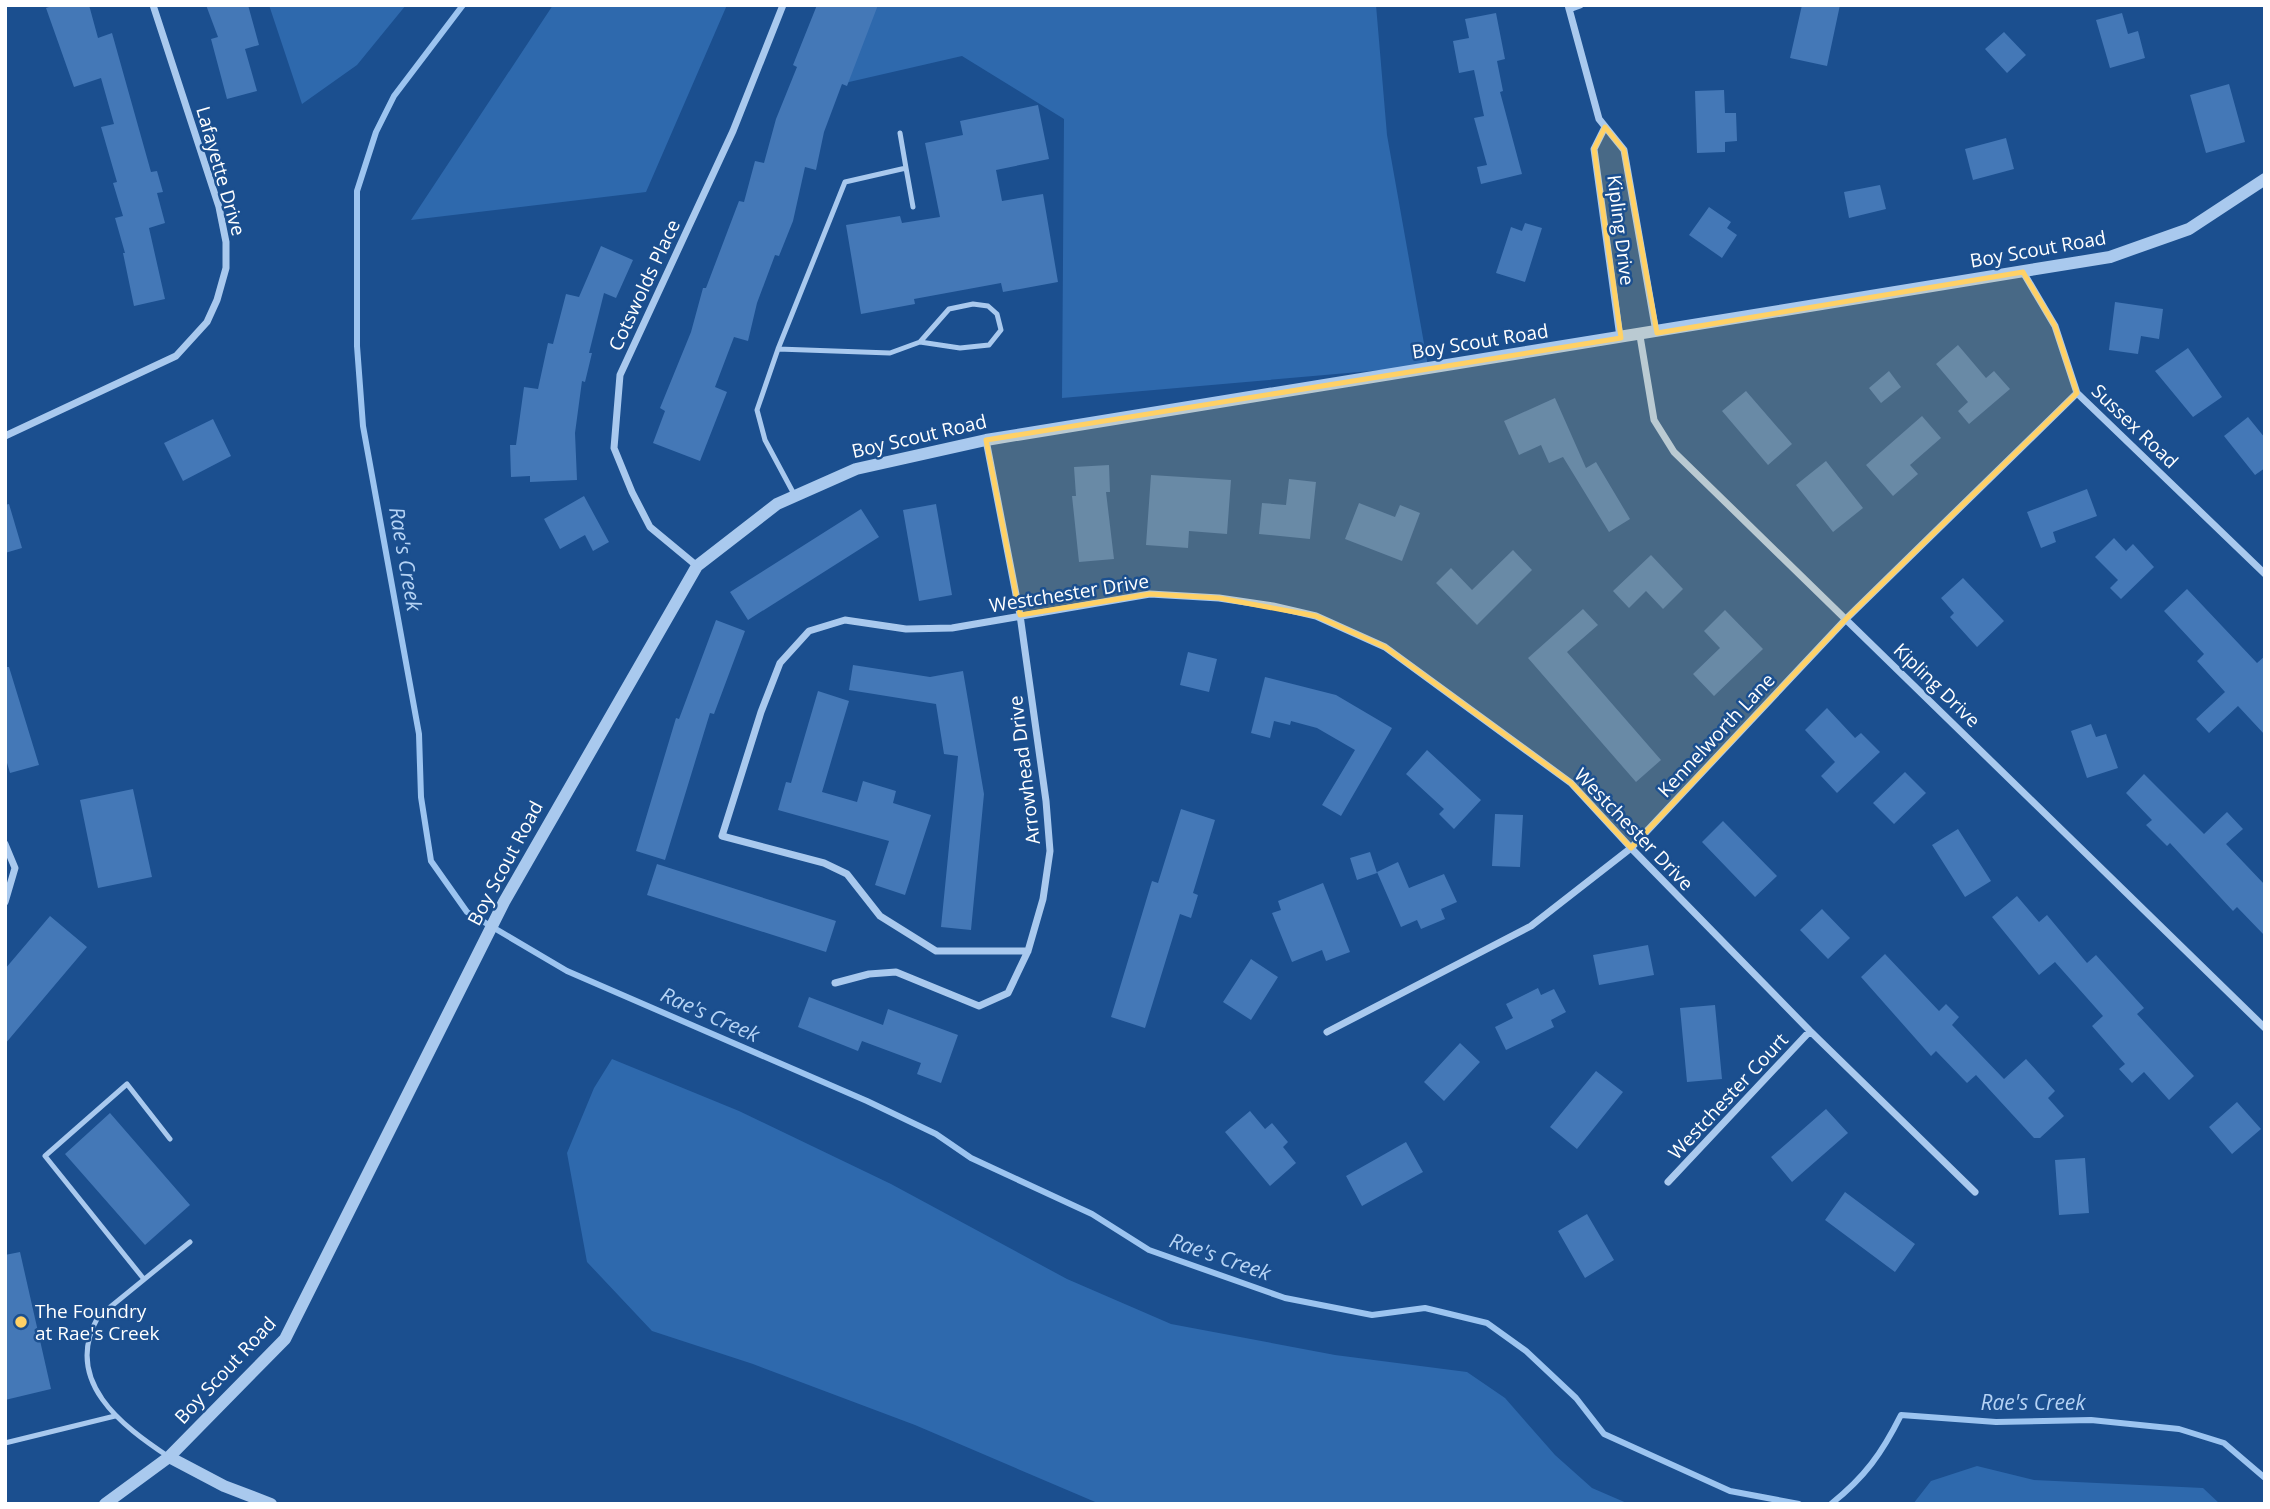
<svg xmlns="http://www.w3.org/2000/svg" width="2270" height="1509" font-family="'Open Sans',sans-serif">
<rect width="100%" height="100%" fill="#1b4f8f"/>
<path fill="#2e69ad" d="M269,5H406L357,65L302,104Z
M553,5H727L646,192L411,220Z
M866,5H1376L1387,135L1428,366L1062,398L1064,119L962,56L836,85Z
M612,1059L739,1111L891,1184L1067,1279L1171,1324L1335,1355L1467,1372L1505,1398L1555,1455L1592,1488L1629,1504H1100L915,1425L753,1364L652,1331L587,1262L567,1153L594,1088Z
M1977,1466L2034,1480L2203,1488L2220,1504H1913L1931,1481Z"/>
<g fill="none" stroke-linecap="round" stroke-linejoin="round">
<path stroke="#9cc4f0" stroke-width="6" d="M463,5L394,96L376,132L357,191V346L363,426L419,734L421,797L431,861L467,912L567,971L867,1101L936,1134L971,1158L1092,1214L1149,1250L1285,1298L1372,1315L1425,1308L1487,1323L1526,1351L1576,1398L1604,1434L1730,1491L1799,1504
M1831,1504C1865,1477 1882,1453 1901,1415L1996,1422L2091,1420L2179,1429L2224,1443L2265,1478"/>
</g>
<path fill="#4478b7" d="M55,5H89L98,38L112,33L151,172L157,171L163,192L157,193L165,223L149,228L165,299L134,306L123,253H125L115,218L123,216L113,183L117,182L101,127L114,124L101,78L74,87L46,8Z
M206,5H248L259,45L245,49L257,91L227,99L211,39L218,37Z
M817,5H878L847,86L842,84L824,132L816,170L805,167L793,221L779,256L775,255L757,303L748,341L734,337L715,387L727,392L700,461L653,443L665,411L660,408L691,332L703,288H706L739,201L744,202L755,161L764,163L776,119L797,67L793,65Z
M1802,5H1840L1827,66L1790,58Z
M1496,13L1505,59L1497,61L1503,91L1500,92L1522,174L1481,184L1477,167L1487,165L1474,118L1484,116L1474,70L1459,73L1453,41L1469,38L1465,19Z
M2122,13L2128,34L2138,31L2145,58L2110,68L2096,20Z
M2004,32L2026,55L2007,73L1985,49Z
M2229,84L2245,142L2206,153L2190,95Z
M1724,90L1725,113H1736L1737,141L1725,142V152L1697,153L1695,91Z
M1038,105L1049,159L996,170L1002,201L1043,194L1058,282L1003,292L1001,283L914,299L915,304L861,314L846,225L900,216L902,223L940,217L925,143L963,135L960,121Z
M2006,138L2014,169L1973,180L1965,149Z
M1880,185L1886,209L1849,218L1844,192Z
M1709,207L1731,222L1727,228L1737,235L1722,258L1689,235Z
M1525,223L1542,228L1525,282L1496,273L1511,227L1522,231Z
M601,246L633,260L616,298L604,293L589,353H592L585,382L582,381L575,433L577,480L530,482V476L511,477L510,445H516L524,387L538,389L548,343L553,344L566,294L579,297Z
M2115,302L2163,309L2159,339L2141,336L2138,354L2109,350Z
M1958,345L1986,378L1994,371L2010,389L1969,424L1958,411L1968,402L1936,364Z
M2188,348L2222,397L2193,417L2155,371Z
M1889,371L1901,387L1881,403L1869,388Z
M1746,391L1792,444L1768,465L1722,411Z
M1555,398L1586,468L1596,462L1630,519L1609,532L1563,457L1549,463L1541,445L1519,455L1504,421Z
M1922,416L1941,438L1910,465L1918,474L1893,496L1866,465Z
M2248,417L2265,438V468L2255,475L2224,436Z
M213,419L231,456L183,481L164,443Z
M1826,461L1863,508L1833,532L1796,485Z
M1109,465L1110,492H1106L1114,559L1079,562L1072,496H1076L1074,467Z
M1151,475L1231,480L1227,534L1189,531L1188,548L1146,545Z
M1289,479L1316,482L1310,539L1259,534L1262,503L1286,505Z
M2087,489L2097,516L2053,532L2056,542L2041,548L2027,512Z
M584,496L609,542L593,551L585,535L560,549L544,519Z
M1359,503L1395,517L1400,505L1420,513L1402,561L1345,539Z
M9,504L22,548L5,553V505Z
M936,504L952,595L919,601L903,510Z
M861,509L879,537L748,620L730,592Z
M2114,538L2126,551L2133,544L2154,567L2121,599L2110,588L2118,580L2095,557Z
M1513,550L1532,570L1477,625L1436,583L1451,568L1472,590Z
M1651,555L1683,589L1663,609L1646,591L1629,608L1613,591Z
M1963,578L2004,621L1977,647L1950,617L1954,613L1941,598Z
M2187,589L2257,663L2265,656V735L2238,706L2209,733L2196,719L2225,692L2197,661L2204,654L2164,611Z
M1583,609L1598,625L1567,652L1661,760L1636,782L1528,658Z
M1725,610L1763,649L1714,696L1693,674L1720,648L1704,631Z
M716,620L745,631L714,714L710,713L665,860L636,851L676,718L679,719Z
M1188,652L1217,659L1209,692L1180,685Z
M853,665L930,677L963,671L984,794L971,930L941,927L958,756L944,754L936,704L849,690Z
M5,667H9L39,765L10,773L5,756Z
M1265,677L1336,695L1392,728L1341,816L1322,805L1355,750L1317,728L1291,721L1290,725L1274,721L1270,738L1251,733Z
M818,691L849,701L822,792L857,802L863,781L896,791L893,803L931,815L905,895L875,885L889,841L778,810L786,782L791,783Z
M1827,708L1855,738L1861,733L1880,752L1837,793L1821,776L1835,762L1805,730Z
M2091,724L2096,737L2106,734L2118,768L2087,778L2071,731Z
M1427,750L1481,800L1454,829L1439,814L1444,809L1406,774Z
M1905,772L1926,793L1894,824L1873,803Z
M2144,774L2204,834L2227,812L2243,829L2226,844L2265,885V936L2237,907L2233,911L2170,843L2167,846L2146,825L2152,820L2126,793Z
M133,789L152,877L98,888L80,800Z
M1181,809L1215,820L1193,893L1198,895L1191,918L1180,914L1145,1028L1111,1017L1152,881L1158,883Z
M1495,814L1523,815L1520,867L1492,866Z
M1723,821L1777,876L1755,897L1702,842Z
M1958,829L1991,881L1965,897L1932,845Z
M1370,852L1377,873L1357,880L1350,858Z
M1398,862L1409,888L1444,874L1457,902L1441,909L1445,919L1421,929L1417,920L1401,927L1377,872Z
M657,864L836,921L826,952L647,895Z
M1323,883L1350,952L1326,961L1322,950L1292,962L1272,913L1281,910L1278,901Z
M2017,896L2039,922L2047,915L2087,963L2096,955L2144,1008L2137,1014L2194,1076L2169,1100L2144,1072L2132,1083L2119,1069L2125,1064L2092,1026L2103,1016L2055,962L2039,975L1992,917Z
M1822,909L1850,938L1828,959L1800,930Z
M50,916L87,947L5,1044V969Z
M1648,945L1654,975L1599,985L1593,955Z
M1885,954L1939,1011L1946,1004L1959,1017L1952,1025L2004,1079L2026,1059L2055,1091L2048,1098L2064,1116L2040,1138H2034L1976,1075L1967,1083L1936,1051L1931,1056L1861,977Z
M1251,959L1278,977L1251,1020L1223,1002Z
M1538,988L1541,995L1554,989L1566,1012L1551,1020L1554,1027L1506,1050L1495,1027L1513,1018L1506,1004Z
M809,997L883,1025L888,1009L958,1035L941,1083L917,1074L921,1063L862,1041L858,1051L798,1027Z
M1715,1005L1722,1079L1687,1082L1680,1008Z
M1460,1043L1480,1062L1444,1101L1424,1082Z
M1596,1071L1623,1092L1577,1149L1550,1127Z
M2237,1102L2261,1129L2232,1154L2209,1127Z
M1826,1109L1848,1133L1792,1182L1771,1157Z
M1250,1111L1265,1129L1272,1123L1288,1142L1283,1147L1296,1163L1270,1186L1225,1132Z
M110,1113L190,1205L145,1245L65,1154Z
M1406,1142L1423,1172L1362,1206L1346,1176Z
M2085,1158L2089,1213L2059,1215L2055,1160Z
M1845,1192L1915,1244L1895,1272L1825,1220Z
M1587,1214L1614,1260L1585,1278L1558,1231Z
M20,1252L51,1389L5,1400V1255Z"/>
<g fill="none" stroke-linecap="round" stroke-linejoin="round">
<path stroke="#a9c9ee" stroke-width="5" d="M900,133L906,168
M778,349L845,182L906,168L913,207
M795,496L765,440L757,410L778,349L890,353L920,342L949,309L973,304L988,306L997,314L1001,330L989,345L960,348L920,342
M143,1278L45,1156L127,1084L170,1139
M5,1443L115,1416
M169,1457C122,1426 62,1381 98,1317L190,1242"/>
<path stroke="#a9c9ee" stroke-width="7" d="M1568,5L1599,119L1624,150L1656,332
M1569,9L1580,5
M1605,127L1594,149L1620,337
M2023,272L2055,326L2077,393L2265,574
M1640,336L1654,420L1674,452L2265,1028
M5,436L176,356L207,322L217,300L226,268V242L219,207L153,5
M697,566L650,527L632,492L614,448L620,375L733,131L783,5
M5,844L15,868L5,902
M1028,951H936L880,916L847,874L824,863L722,836L761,712L780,663L809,631L845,620L906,629L952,628L1150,594L1219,598L1273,606L1316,616L1385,647L1571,783L1631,848L1810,1031L1975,1192
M835,983L869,974L896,972L979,1006L1008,993L1028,951L1043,899L1050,851L1046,801L1020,615L986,440
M1327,1032L1531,926L1631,848L1847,618L2077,393
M1668,1182L1810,1031"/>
<path stroke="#a9c9ee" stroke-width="12" d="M169,1457L224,1486L271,1504
M105,1504L169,1457L285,1339L504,902L697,566L777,504L856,469L986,440L2110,257L2189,229L2265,179"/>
</g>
<path fill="#ffd166" fill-opacity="0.2" stroke="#ffd166" stroke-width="5" stroke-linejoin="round" d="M1605,127L1624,150L1657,333L2023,272L2055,326L2077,393L1847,618L1631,848L1571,783L1385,647L1316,616L1219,598L1150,594L1020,615L986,440L1621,338L1594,149Z"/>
<circle fill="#ffd166" stroke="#1b4f8f" stroke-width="2.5" cx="21" cy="1322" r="7"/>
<g text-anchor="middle" stroke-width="5" stroke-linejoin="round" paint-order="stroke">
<g font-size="19" fill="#fff" stroke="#1b4f8f">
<text transform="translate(221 171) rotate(74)" y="7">Lafayette Drive</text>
<text transform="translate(1621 230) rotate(83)" y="7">Kipling Drive</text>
<text transform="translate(2038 249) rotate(-10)" y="7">Boy Scout Road</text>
<text transform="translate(644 285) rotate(-65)" y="7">Cotswolds Place</text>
<text transform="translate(1480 341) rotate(-9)" y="7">Boy Scout Road</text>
<text transform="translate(2135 426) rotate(44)" y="7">Sussex Road</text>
<text transform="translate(919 436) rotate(-13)" y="7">Boy Scout Road</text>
<text transform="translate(1069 593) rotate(-9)" y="7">Westchester Drive</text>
<text transform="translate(1937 685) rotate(44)" y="7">Kipling Drive</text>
<text transform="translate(1716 735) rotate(-47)" y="7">Kennelworth Lane</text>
<text transform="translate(1024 770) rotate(-97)" y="7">Arrowhead Drive</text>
<text transform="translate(1634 829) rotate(46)" y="7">Westchester Drive</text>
<text transform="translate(505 863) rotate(-62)" y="7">Boy Scout Road</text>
<text transform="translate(1728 1096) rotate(-47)" y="7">Westchester Court</text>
<text transform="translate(225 1370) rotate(-47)" y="7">Boy Scout Road</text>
</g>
<g font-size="19" fill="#fff" stroke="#1b4f8f" text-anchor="start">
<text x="35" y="1318">The Foundry<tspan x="35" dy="22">at Rae's Creek</tspan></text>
</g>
<g font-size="21" font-style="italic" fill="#b5d3f5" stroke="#1b4f8f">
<text transform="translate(405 559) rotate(80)" y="7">Rae's Creek</text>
<text transform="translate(710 1015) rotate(24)" y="7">Rae's Creek</text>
<text transform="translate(1220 1257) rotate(19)" y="7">Rae's Creek</text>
<text x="2033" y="1410">Rae's Creek</text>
</g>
</g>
<rect width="2270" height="1509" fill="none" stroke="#ffffff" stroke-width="14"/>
</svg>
